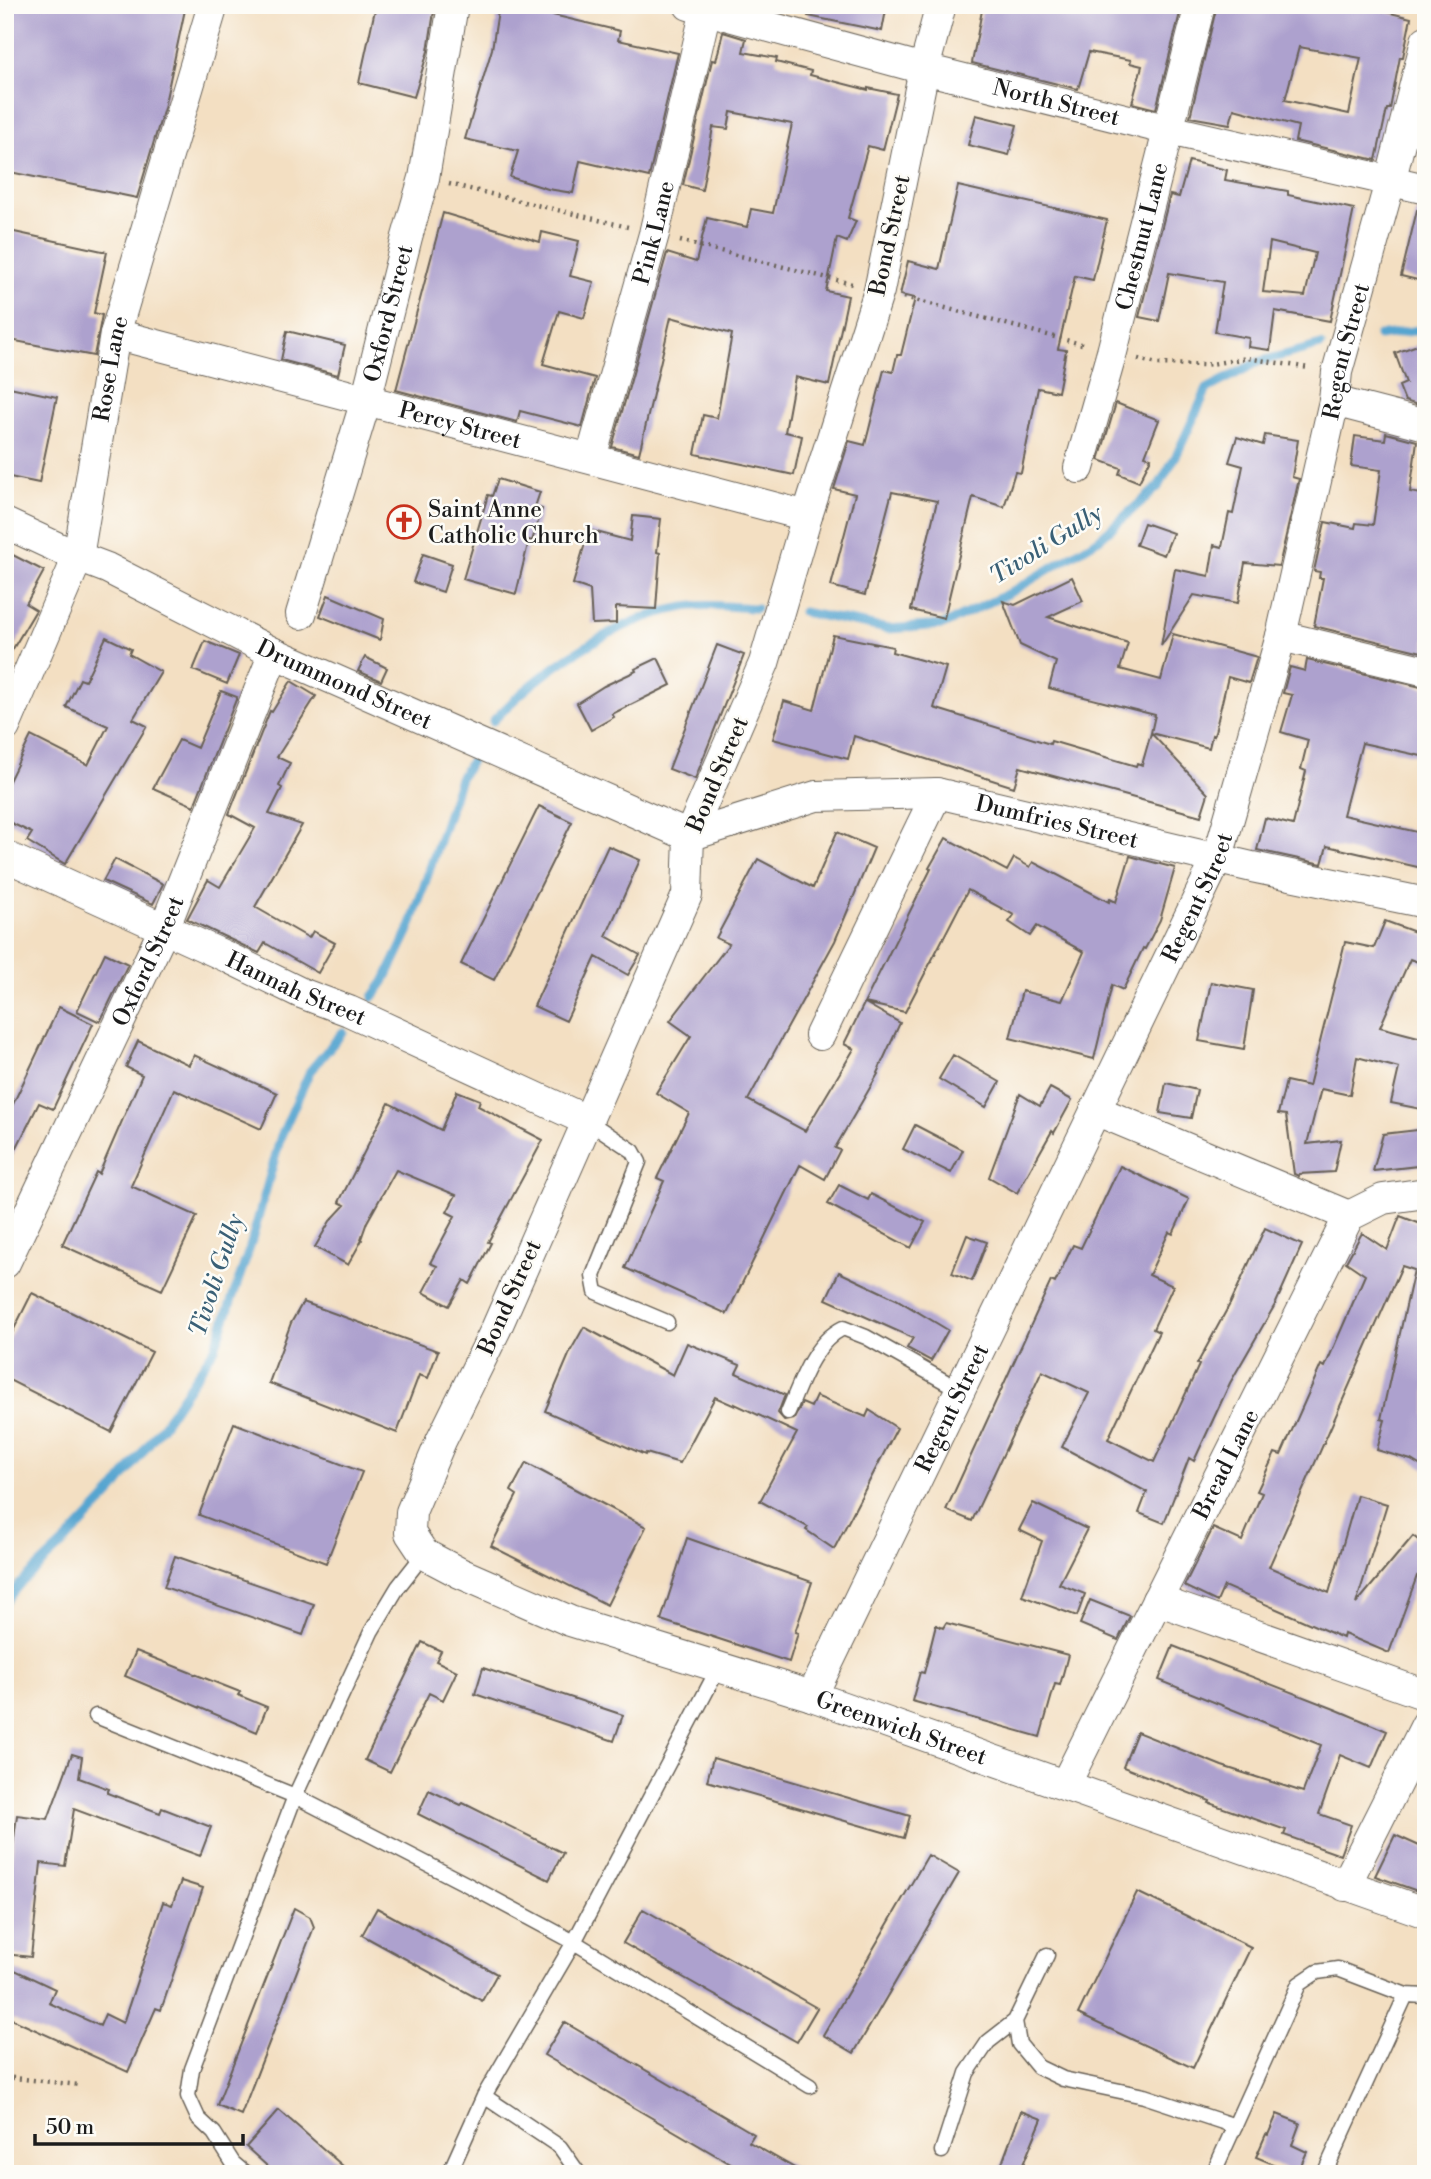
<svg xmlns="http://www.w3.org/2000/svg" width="1431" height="2179" font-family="'Libre Bodoni',serif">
<rect width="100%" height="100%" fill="#fdfcf7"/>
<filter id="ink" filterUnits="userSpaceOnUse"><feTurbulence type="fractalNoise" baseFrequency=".0143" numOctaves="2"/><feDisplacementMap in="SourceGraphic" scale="14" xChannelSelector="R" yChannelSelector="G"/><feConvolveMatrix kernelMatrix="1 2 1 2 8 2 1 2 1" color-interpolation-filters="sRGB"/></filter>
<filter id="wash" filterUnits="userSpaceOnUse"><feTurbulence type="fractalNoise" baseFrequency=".00686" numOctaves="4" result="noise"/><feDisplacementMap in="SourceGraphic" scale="28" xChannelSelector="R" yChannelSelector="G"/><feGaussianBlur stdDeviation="1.57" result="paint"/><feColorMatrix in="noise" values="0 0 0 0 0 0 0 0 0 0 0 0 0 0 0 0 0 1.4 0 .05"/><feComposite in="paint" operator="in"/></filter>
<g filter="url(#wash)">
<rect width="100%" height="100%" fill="#f3dfc2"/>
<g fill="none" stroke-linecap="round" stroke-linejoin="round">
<path stroke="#57a5d0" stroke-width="9" d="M1379,336L1426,329
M803,612L888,629L943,625L1013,591L1099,539L1158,487L1177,454L1207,389L1258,362L1321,345
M493,721C538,673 614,620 680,608C703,603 732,607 756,608
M373,997L384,982L410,928L460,778L477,752
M5,1602L19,1585L67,1540L114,1490L163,1425L215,1348L250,1247L281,1136L310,1071L343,1032"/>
</g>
<g id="blocks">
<path fill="#ada1ce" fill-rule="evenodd" d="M5,5H186L164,108L137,198L5,171Z
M376,5H435L428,51L414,97L359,83Z
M499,5L532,10L620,31L618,40L678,53L649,177L580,161L573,193L548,189L510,177L518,151L465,139L492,49Z
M809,5H887L882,31L808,16Z
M983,5H1182L1156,109L1132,103L1142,66L1130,63L1131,60L1089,52L1078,89L972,63Z
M1217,5H1358L1411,18L1403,57H1400L1390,109H1387L1376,160L1295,141L1298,126L1234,109L1230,124L1190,117ZM1299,47L1361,58L1349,114L1285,100Z
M723,32L746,39L743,52L777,58L776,62L811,71L810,75L868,90V88L897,94L883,150L868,146L848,218L856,221L847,242L837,238L826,291L848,296L829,385L795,377L785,432L802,436L794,475L695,454L703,415L717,418L732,334L671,317L639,454L612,447L667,253L696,262L707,218L747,227L751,209L773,213L792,124L731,112L728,129L713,127L702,190L683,185L712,60L716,61Z
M976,115L1017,125L1009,155L968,145Z
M1189,161L1227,170L1225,180L1288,191V195L1354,209L1330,321L1275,311L1270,350L1248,347L1249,338L1215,332L1223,282L1169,273L1159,321L1139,317L1170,195L1179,197ZM1270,242L1315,253L1305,296L1263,292Z
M958,186L1107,220L1093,280L1075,276L1058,349L1066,350L1058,392L1038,388L1021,473L1015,472L1004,507L973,497L944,618L911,610L937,501L892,492L865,595L831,586L855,494L834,489L849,441L865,445L884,370L893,372L897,355H901L915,298L900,295L908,261L939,269Z
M1417,210L1426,211V282L1401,276Z
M443,213L540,242L542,232L579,241L570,276L594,282L584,318L559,311L543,364L595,378L582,427L520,411L517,422L396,390Z
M5,230L107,252L94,313L102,315L94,356L5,339Z
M287,331L345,345L338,375L281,360Z
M1426,342V375L1421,406L1405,401L1399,386L1406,383L1395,353Z
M5,386L57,397L39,483L5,476Z
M1116,403L1159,420L1145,456L1151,458L1139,482L1119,474L1121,468L1099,460Z
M1386,433L1417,441L1410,492L1426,495V545L1422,565L1426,566V653L1314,626L1323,578H1319L1320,572L1314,571L1325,522L1355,528L1356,523L1373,525L1381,470L1351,466L1355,436L1385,440Z
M1265,435L1298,440L1292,477L1299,479L1279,566L1245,563L1238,603L1194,595L1161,646L1175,569L1209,576L1214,545L1222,547L1229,513L1233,514L1243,466L1229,462L1237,437L1263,445Z
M498,479L540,492L535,507L542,509L532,541L529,540L516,594L463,579L488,495L492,496Z
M633,516L661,519L657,552L660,553L656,609L616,607V623L592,624L590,590L573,584L589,530L630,541Z
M1144,523L1173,533L1164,555L1136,545Z
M5,551L44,571L26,604L36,610L5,662Z
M423,554L452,564L443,592L413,582Z
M1072,577L1083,601L1048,617L1128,643L1120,669L1161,680L1173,634L1257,657L1249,683L1228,677L1214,736L1212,735L1209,748L1151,733L1155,715L1049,688L1056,662L1020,645L1003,601L1015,605Z
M328,595L384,619L380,640L320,616Z
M833,635L893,647L892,652L946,667L934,708L1050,744L1051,741L1136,766L1137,763L1142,765L1151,733L1208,794L1201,816L1020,767L1014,787L854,736L848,759L773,739L784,701L814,710Z
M106,637L131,649L129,654L161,672L133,719L147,726L65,864L27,841L32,833L5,820V789L31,736L88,765L108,726L66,707L80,679L85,681Z
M205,641L239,655L227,684L193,670Z
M717,645L744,655L695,779L669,769Z
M365,657L387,668L381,681L358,671Z
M658,658L671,685L612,714L614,717L591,730L577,703L604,686L636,671L635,669Z
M1307,660L1425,688L1421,711L1426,712V757L1362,743L1343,815L1426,834V869L1327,846L1322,864L1257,850L1265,818L1293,825L1306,771L1301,769L1308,740L1281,732L1292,695L1283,693L1290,667L1305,671Z
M291,681L316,696L277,757L290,763L279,786L282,788L269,814L302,825L255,907L309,938L313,931L335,943L318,973L265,943L259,953L187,919L208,880L220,887L255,828L229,814L270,711L272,712Z
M221,691L237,697L194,806L153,788L179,740L197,748Z
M539,806L572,822L494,980L461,964Z
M837,832L874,848L835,941L748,1100L805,1131L854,1049L844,1044L931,869L929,868L946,838L1007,871L1014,858L1030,867L1033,862L1109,902L1110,899L1116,902L1130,856L1175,868L1160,920L1145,949L1143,948L1123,990L1112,985L1094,1059L1010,1038L1022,991L1062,1001L1084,952L1037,926L1030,936L1009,922L1014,915L968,890L905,1012L865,1003L900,1023L877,1073L878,1074L835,1148L840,1150L825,1179L800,1165L727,1314L625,1268L664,1181L657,1178L689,1113L656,1093L691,1036L670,1021L729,944L716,938L758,859L813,888Z
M608,846L640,860L606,936L640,955L628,975L596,957L566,1021L534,1006Z
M115,859L163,884L153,904L103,881Z
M1385,921L1426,936V965L1410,959L1380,1027L1426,1039V1110L1391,1103L1399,1068L1357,1057L1350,1095L1321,1089L1307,1144L1341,1140L1334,1172L1299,1174V1176L1294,1174L1286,1115L1278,1114L1286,1081L1309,1086L1345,942L1374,948Z
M105,953L128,964L100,1022L77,1011Z
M1211,982L1253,990L1244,1049L1199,1041Z
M59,1007L93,1024L53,1109L39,1103L5,1171V1121Z
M138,1041L189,1065L194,1055L277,1093L261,1129L174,1089L131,1186L197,1216L162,1290L62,1245L96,1172L99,1174L142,1075L126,1067Z
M953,1055L1000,1082L986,1107L939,1079Z
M1166,1083L1197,1090L1191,1118L1160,1113Z
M1050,1088L1072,1100L1054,1133L1052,1131L1017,1193L989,1177L1020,1094L1040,1106Z
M457,1091L480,1100L478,1106L543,1140L488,1242L491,1243L470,1284L464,1280L449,1306L423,1292L437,1266L430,1263L455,1216L447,1212L456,1195L396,1170L367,1222L361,1239L362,1240L348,1265L315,1247L330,1221L345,1205L339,1202L389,1103L441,1130Z
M915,1125L963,1150L951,1173L903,1149Z
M1426,1129V1165L1373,1171L1383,1134Z
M1120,1166L1189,1199L1173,1234L1169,1232L1149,1275L1173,1286L1153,1329L1159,1332L1108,1439L1154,1462L1199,1365L1197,1364L1231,1302L1265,1228L1302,1245L1276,1303L1230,1383L1194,1461L1189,1458L1164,1523L1139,1513L1147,1492L1062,1447L1089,1393L1042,1371L972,1521L946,1510L1051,1281L1055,1283L1073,1245L1081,1248Z
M839,1185L868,1200L871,1194L925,1222L911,1248L828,1204Z
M1400,1216L1426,1226V1469L1411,1460L1377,1450L1385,1420L1381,1419L1414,1270L1402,1266L1269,1567L1329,1593L1357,1495L1387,1504L1356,1604L1413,1536L1426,1546V1581L1417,1576L1389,1653L1344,1634L1343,1638L1224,1586L1217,1602L1184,1586L1213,1528L1242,1541L1262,1493L1257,1491L1275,1453L1281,1455L1321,1365L1325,1367L1365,1275L1346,1262L1362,1233L1387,1250Z
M967,1235L987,1242L972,1281L952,1273Z
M839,1272L896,1299L948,1330L931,1361L907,1348L913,1338L826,1299Z
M32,1293L152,1352L111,1432L5,1378V1347Z
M303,1302L438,1351L428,1378L419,1375L397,1433L269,1383L291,1323Z
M584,1327L673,1375L687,1343L740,1365L736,1373L785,1395L778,1413L785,1421L794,1419L802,1403L811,1407L816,1396L866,1417L869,1410L897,1428L834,1549L806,1530L808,1527L760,1501L797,1433L735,1404V1406L715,1397L680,1463L646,1453L645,1455L545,1411L571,1350Z
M234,1423L362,1472L326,1563L199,1515Z
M526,1463L646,1527L607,1605L491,1546L517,1495L511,1491Z
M1033,1503L1087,1529L1059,1584L1085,1594L1077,1616L1022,1596L1042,1541L1019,1530Z
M687,1538L812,1582L795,1632L798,1633L789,1662L661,1620Z
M175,1556L314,1604L303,1635L164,1587Z
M1090,1600L1130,1616L1118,1640L1080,1624Z
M946,1623L1068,1655L1060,1685L1055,1684L1040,1737L912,1701L920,1672L924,1673L936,1625L943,1628Z
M422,1642L441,1651L436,1661L457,1671L443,1700L429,1693L390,1772L365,1760Z
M1173,1646L1337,1710L1387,1731L1371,1768L1340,1755L1319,1814L1351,1825L1340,1855L1284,1835L1286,1830L1209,1803L1210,1801L1123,1767L1137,1732L1222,1766L1303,1792L1321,1745L1159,1680Z
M136,1651L240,1692L238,1695L267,1707L257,1732L125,1676Z
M483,1668L623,1715L614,1741L475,1694Z
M72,1754L82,1757L79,1778L109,1789L107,1793L160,1813L162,1808L211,1827L200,1856L74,1809L65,1866L41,1863L31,1957L5,1954V1906L17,1815L48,1819Z
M713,1758L910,1816L904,1838L707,1781Z
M429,1790L461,1805L463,1803L563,1853L549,1880L418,1814Z
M1395,1835L1426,1849V1894L1375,1876Z
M928,1855L959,1873L854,2053L823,2035Z
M181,1881L203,1888L161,2010L156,2008L128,2072L5,2016V1992L15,1970L55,1989L49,2003L100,2026L105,2014L123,2023L163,1902L172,1905Z
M1137,1892L1251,1947L1193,2068L1078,2014Z
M294,1908L310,1917L314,1927L241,2115L217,2105Z
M377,1908L497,1974L482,2001L362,1935Z
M643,1909L817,2008L797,2042L623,1943Z
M564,2022L754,2134L749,2142L805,2174H748L544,2055Z
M279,2110L352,2174H276L246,2147Z
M1021,2111L1042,2119L1019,2174H998Z
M1277,2114L1300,2123L1292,2145L1307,2152L1297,2174L1256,2157L1266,2134L1268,2135Z"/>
</g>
</g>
<g filter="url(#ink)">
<use href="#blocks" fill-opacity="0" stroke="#676056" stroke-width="2"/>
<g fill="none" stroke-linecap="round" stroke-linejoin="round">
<defs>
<path id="lane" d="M588,1121L633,1151L639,1162L593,1276L596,1292L667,1322
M788,1412C801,1382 813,1343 843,1328L866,1337L960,1390
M96,1716L295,1796L466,1884L574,1942L810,2086
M1047,1955L1015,2021L1019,2044L1038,2067L1063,2079L1144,2096L1235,2126
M484,2096L560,2147L579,2174
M942,2151L967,2073L988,2042L1015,2021
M246,2174L233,2163L214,2133L198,2118L188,2096L192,2069L295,1796L371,1632L398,1587L424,1554
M449,2174L484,2096L574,1942L719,1667
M1213,2174L1299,1984L1317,1972L1338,1969L1406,1995L1426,1996
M1324,2174L1406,1995"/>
<g id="street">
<path id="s1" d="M689,5L924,69L1169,130L1426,189"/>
<path id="s2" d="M941,5L924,69L879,291L807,516L764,663L689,836L687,895L496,1329L441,1441L411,1512L410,1533L424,1554L460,1573L570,1621L812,1696L1426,1913"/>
<path id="s3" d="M115,334L807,516"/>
<path d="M1334,401L1426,425"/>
<path id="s4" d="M591,458L654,234L707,5"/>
<path id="s5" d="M1079,468L1112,352L1200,5"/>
<path id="s6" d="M5,523L78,557L107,568L274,653L689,836L816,796L937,793L1252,867L1426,903"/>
<path id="s7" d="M301,614L366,400L407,237L424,178L453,5"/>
<path d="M1281,636L1426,671"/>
<path id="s8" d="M5,727L78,557L115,334L213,5"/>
<path id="s9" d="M5,856L227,957L301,993L349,1011L588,1121"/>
<path d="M820,1035L937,793"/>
<path d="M1095,1110L1349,1216"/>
<path id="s10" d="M5,1263L164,929L274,653"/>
<path d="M1157,1600L1426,1695"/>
<path id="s11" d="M812,1696L1218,857L1281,636L1334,401L1337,372L1390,182L1426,41"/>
<path id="s12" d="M1065,1785L1349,1216L1383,1199L1426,1193"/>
<path d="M1345,1886L1426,1725"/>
</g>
</defs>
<use href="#lane" stroke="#676056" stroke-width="17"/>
<use href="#street" stroke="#676056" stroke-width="32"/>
<path stroke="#676056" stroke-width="4.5" stroke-dasharray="2 5" stroke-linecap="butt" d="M449,184L628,227
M680,241L852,284
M904,297L1085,345
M1138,359L1157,364L1205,365L1247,358L1309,368
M5,2077L80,2085"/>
<use href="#lane" stroke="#fff" stroke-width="14"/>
<use href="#street" stroke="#fff" stroke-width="30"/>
</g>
</g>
<defs>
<symbol id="church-ring" viewBox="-11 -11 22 22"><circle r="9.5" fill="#fdfcf7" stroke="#c8321e" stroke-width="1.5"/><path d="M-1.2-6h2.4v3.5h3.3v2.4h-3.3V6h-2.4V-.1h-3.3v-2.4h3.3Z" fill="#c8321e"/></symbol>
</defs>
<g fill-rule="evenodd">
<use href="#church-ring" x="385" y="503" width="38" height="38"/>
</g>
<g text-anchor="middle" stroke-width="5" stroke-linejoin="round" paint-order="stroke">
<g font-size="23" fill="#1c1c1c" stroke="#fdfcf7">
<text dy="8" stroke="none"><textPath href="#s1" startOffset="380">North Street</textPath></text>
<text dy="8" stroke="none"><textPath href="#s4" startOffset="234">Pink Lane</textPath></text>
<text transform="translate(889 235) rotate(-78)" y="8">Bond Street</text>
<text dy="8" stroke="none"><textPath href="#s5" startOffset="240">Chestnut Lane</textPath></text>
<text dy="8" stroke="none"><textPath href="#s7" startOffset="313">Oxford Street</textPath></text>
<text dy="8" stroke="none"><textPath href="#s11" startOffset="1454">Regent Street</textPath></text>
<text dy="8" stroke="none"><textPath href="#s8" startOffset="376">Rose Lane</textPath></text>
<text dy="8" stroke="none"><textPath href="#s3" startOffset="357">Percy Street</textPath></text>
<text dy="8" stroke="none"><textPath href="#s6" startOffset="376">Drummond Street</textPath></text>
<text transform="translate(717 774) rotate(-67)" y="8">Bond Street</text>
<text dy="8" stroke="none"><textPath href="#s6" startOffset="1130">Dumfries Street</textPath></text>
<text dy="8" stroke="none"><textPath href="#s11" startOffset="887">Regent Street</textPath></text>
<text dy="8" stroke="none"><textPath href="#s10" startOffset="334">Oxford Street</textPath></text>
<text dy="8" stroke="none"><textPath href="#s9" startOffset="320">Hannah Street</textPath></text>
<text transform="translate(509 1297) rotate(-66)" y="8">Bond Street</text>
<text dy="8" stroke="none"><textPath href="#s11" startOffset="320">Regent Street</textPath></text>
<text dy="8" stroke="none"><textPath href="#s12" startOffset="359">Bread Lane</textPath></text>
<text dy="8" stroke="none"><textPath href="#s2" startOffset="2161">Greenwich Street</textPath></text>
</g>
<g font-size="23" fill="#1c1c1c" stroke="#fdfcf7" text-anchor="start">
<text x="428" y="517">Saint Anne<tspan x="428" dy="26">Catholic Church</tspan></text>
</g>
<g font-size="24" font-style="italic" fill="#3a6076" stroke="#fdfcf7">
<text transform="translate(1046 544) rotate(-32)" y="8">Tivoli Gully</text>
<text transform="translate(216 1275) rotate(-72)" y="8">Tivoli Gully</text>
</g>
</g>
<rect width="1431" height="2179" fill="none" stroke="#fdfcf7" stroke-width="28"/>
<path d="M35 2134v10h208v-10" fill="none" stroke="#1c1c1c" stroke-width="3.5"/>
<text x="46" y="2134" font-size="21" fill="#1c1c1c" stroke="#fdfcf7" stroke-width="5" paint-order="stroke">50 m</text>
</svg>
